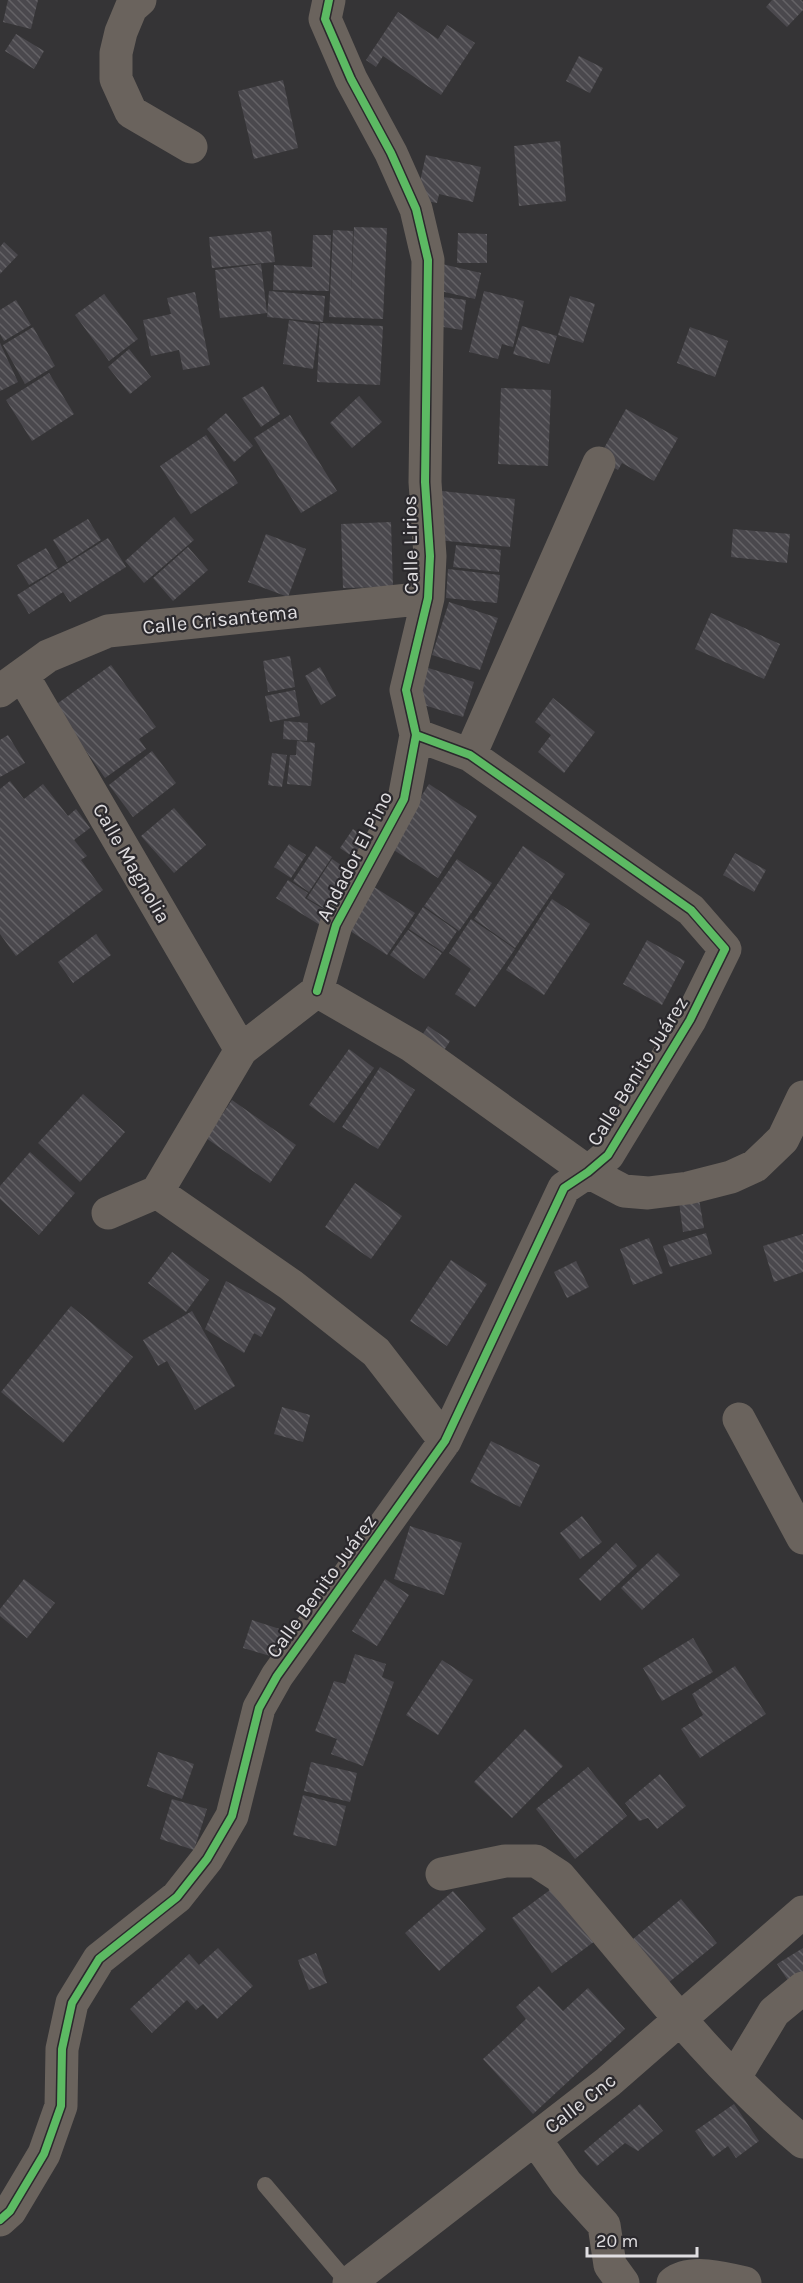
<svg xmlns="http://www.w3.org/2000/svg" width="803" height="2283" font-family="Karla,sans-serif">
<defs>
<pattern id="building-back-hatch" width="6" height="6" patternUnits="userSpaceOnUse" patternTransform="scale(1.5)"><rect width="6" height="6" fill="#4a484d"/><path d="M-1 5l2 2M0 0l6 6M5-1l2 2" fill="none" stroke="#646266"/></pattern>
</defs>
<rect width="100%" height="100%" fill="#353436"/>
<path fill="url(#building-back-hatch)" d="M8,0H38L31,29L3,22Z
M772,0H801L803,2V10L787,27L766,7Z
M398,12L438,39L447,25L475,43L441,95L383,56L376,67L366,60Z
M16,34L44,51L34,69L5,51Z
M579,56L603,68L590,93L566,81Z
M283,80L298,148L254,159L238,91Z
M560,141L566,201L519,206L514,146Z
M426,155L481,167L473,202L439,194L437,203L416,199Z
M354,227L387,228L383,319L329,317L333,230L353,231L351,295Z
M271,231L275,262L212,268L209,237Z
M458,233L487,234V263H457Z
M313,235H331L329,291L273,290L274,265L312,267Z
M4,242L18,255L0,274V247Z
M261,264L267,313L220,318L215,270Z
M442,264L481,273L475,299L436,290Z
M269,291L325,296L323,322L267,317Z
M484,291L524,301L513,347L502,344L498,359L469,352Z
M195,292L210,365L183,370L179,350L151,356L143,320L171,314L167,298Z
M104,294L138,339L109,361L75,315Z
M435,296L466,300L462,330L431,325Z
M570,296L595,304L583,343L558,335Z
M16,300L31,325L4,341L0,334V310Z
M289,320L319,325L313,369L283,364Z
M320,323L383,326L380,385L317,382Z
M522,326L557,336L549,364L513,354Z
M33,327L55,366L25,384L3,345Z
M690,327L728,341L715,377L677,363Z
M0,343L18,382L0,391Z
M129,349L151,377L130,394L108,367Z
M49,373L74,414L32,441L6,400Z
M263,386L280,414L261,427L242,398Z
M501,388L551,390L548,466L498,464Z
M359,396L382,422L352,448L330,423Z
M626,409L678,438L654,481L622,463L618,470L598,459Z
M226,413L253,446L234,462L207,429Z
M290,415L337,491L301,513L254,438Z
M206,435L238,483L191,514L160,466Z
M442,491L515,499L510,547L437,540Z
M174,517L194,540L144,583L125,561Z
M88,519L101,540L67,562L53,540Z
M391,522L393,587L343,588L341,524Z
M733,529L790,534L787,563L731,557Z
M266,534L306,549L288,597L248,582Z
M108,538L126,567L70,602L63,592L29,614L17,595Z
M456,545L501,550L499,572L453,567Z
M188,547L208,570L173,601L153,578Z
M46,548L58,568L29,585L17,565Z
M448,569L500,575L497,603L446,598Z
M449,602L498,618L480,670L432,655Z
M711,613L780,644L764,679L695,649Z
M290,656L295,687L268,692L263,661Z
M111,665L156,727L139,739L146,749L105,778L54,706Z
M320,667L336,696L321,705L305,676Z
M425,667L474,682L463,717L414,702Z
M295,690L300,716L270,722L265,696Z
M553,698L595,732L564,773L538,752L551,735L535,722Z
M284,721L308,723L307,741L283,739Z
M8,735L25,763L0,777V740Z
M297,741L315,743L311,786L287,784L290,755H296Z
M152,751L176,783L133,817L109,785Z
M272,753L287,755L282,787L268,785Z
M10,781L24,799L43,784L68,816L76,809L90,828L74,840L87,856L81,860L103,890L16,956L0,934V789Z
M429,784L477,816L438,878L389,847Z
M174,808L206,845L174,873L141,836Z
M353,829L366,838L353,857L340,848Z
M289,844L306,855L291,878L274,867Z
M316,846L332,857L309,892L293,881Z
M523,846L565,874L515,948L474,919Z
M735,853L766,870L754,892L723,875Z
M332,859L356,875L332,913L307,898Z
M457,859L492,883L459,931L424,906Z
M288,880L308,893L305,898L328,912L320,925L276,898Z
M371,885L415,913L387,955L344,927Z
M552,899L590,924L544,995L506,970Z
M423,907L457,931L443,952L409,929Z
M471,919L515,949L475,1007L455,994L471,969L449,953Z
M408,930L442,953L424,979L390,955Z
M96,934L111,955L73,983L58,962Z
M647,940L685,961L662,1005L623,984Z
M428,1026L450,1041L439,1058L417,1043Z
M349,1049L374,1068L334,1123L309,1105Z
M380,1067L415,1090L378,1149L342,1127Z
M83,1094L125,1132L80,1182L38,1143Z
M232,1100L296,1145L270,1183L206,1138Z
M30,1152L75,1193L39,1235L0,1199V1186Z
M355,1183L402,1216L371,1259L325,1227Z
M699,1199L704,1228L683,1232L679,1202Z
M706,1233L712,1254L670,1267L663,1246Z
M803,1234V1272L774,1282L763,1246Z
M649,1238L663,1273L633,1285L620,1249Z
M172,1252L209,1280L186,1312L148,1283Z
M451,1260L487,1284L447,1346L410,1321Z
M576,1261L589,1287L567,1298L554,1272Z
M226,1281L276,1308L261,1337L254,1333L244,1353L205,1329Z
M71,1306L133,1357L63,1443L1,1392Z
M192,1311L235,1386L195,1410L167,1361L158,1366L143,1340Z
M282,1407L310,1415L303,1442L274,1434Z
M491,1441L540,1465L520,1507L470,1482Z
M582,1516L602,1542L580,1559L560,1533Z
M410,1526L462,1543L444,1595L394,1579Z
M616,1543L637,1566L600,1601L579,1579Z
M658,1553L680,1575L642,1610L621,1588Z
M24,1579L55,1603L27,1638L0,1616V1609Z
M385,1579L409,1595L377,1646L352,1631Z
M252,1620L286,1631L277,1658L243,1648Z
M693,1638L713,1672L662,1701L643,1668Z
M355,1654L386,1664L382,1677L394,1682L363,1766L331,1754L337,1739L315,1731L334,1681L345,1684Z
M442,1660L473,1680L438,1735L406,1715Z
M735,1666L766,1714L700,1758L681,1729L703,1715L692,1694Z
M525,1729L563,1766L512,1818L474,1782Z
M158,1752L194,1764L182,1799L147,1786Z
M311,1762L357,1773L350,1802L304,1791Z
M588,1767L627,1816L575,1859L536,1809Z
M660,1774L686,1806L657,1829L648,1818L639,1821L625,1803Z
M303,1795L346,1806L336,1846L293,1835Z
M172,1799L207,1809L194,1850L160,1839Z
M558,1884L599,1938L552,1973L512,1918Z
M453,1891L486,1929L439,1971L405,1933Z
M681,1899L717,1943L668,1983L633,1939Z
M218,1948L253,1986L217,2019L203,2004L196,2010L187,2000L152,2033L130,2009L189,1954L199,1965Z
M803,1948V1973L789,1982L777,1964Z
M316,1953L327,1983L309,1990L298,1960Z
M539,1986L563,2011L588,1988L625,2029L533,2114L483,2059L526,2019L516,2007Z
M640,2104L663,2131L638,2151L625,2143L597,2166L584,2151Z
M734,2104L759,2141L736,2158L728,2146L713,2157L695,2131Z"/>
<g fill="none" stroke-linecap="round" stroke-linejoin="round">
<path stroke="#6a635d" stroke-width="16" d="M265,2185L348,2283"/>
<path stroke="#6a635d" stroke-width="33" d="M140,0L131,8L121,32L116,53V79L131,112L191,147
M23,676L241,1050
M0,691L48,656L108,631L428,598
M470,755L599,463
M317,991L336,925L404,799L416,735L406,690L428,598L430,556L425,482L428,260L416,209L391,153L351,79L325,19L329,0
M157,1192L291,1285L376,1352L445,1441
M108,1213L157,1192L241,1050L317,991L412,1046L588,1172L624,1191L648,1193L688,1188L731,1177L755,1166L783,1139L803,1097
M739,1419L803,1538
M442,1874L505,1861H536L559,1876C637,1967 711,2065 803,2142
M735,2077L774,2012L803,1988
M535,2139L566,2183L604,2225L610,2265L623,2283
M0,2220L10,2211L44,2154L61,2106L62,2049L72,2003L99,1959L177,1897L207,1859L232,1816L259,1708L277,1676L445,1441L564,1188L588,1172L608,1155L690,1020L725,949L691,910L470,755L416,735
M349,2283L608,2082L803,1912
M673,2283C690,2269 725,2278 745,2283"/>
<defs>
<path id="cycleway" d="M317,991L336,925L404,799L416,735L406,690L428,598L430,556L425,482L428,260L416,209L391,153L351,79L325,19L329,0
M0,2220L10,2211L44,2154L61,2106L62,2049L72,2003L99,1959L177,1897L207,1859L232,1816L259,1708L277,1676L445,1441L564,1188L588,1172L608,1155L690,1020L725,949L691,910L470,755L416,735"/>
</defs>
<use href="#cycleway" stroke="#2b292d" stroke-width="11"/>
<use href="#cycleway" stroke="#5cba63" stroke-width="8"/>
</g>
<g text-anchor="middle" stroke-width="4.5" stroke-linejoin="round" paint-order="stroke">
<g font-size="20" fill="#e0dee1" stroke="#2b292d">
<text transform="translate(410 545) rotate(-91)" y="7">Calle Lirios</text>
<text transform="translate(220 619) rotate(-6)" y="7">Calle Crisantema</text>
<text transform="translate(354 856) rotate(-63)" y="7">Andador El Pino</text>
<text transform="translate(132 863) rotate(60)" y="7">Calle Magnolia</text>
<text transform="translate(637 1071) rotate(-58)" y="7">Calle Benito Juárez</text>
<text transform="translate(321 1586) rotate(-54)" y="7">Calle Benito Juárez</text>
<text transform="translate(580 2103) rotate(-38)" y="7">Calle Cnc</text>
</g>
</g>
<path d="M587 2247v9h110v-9" fill="none" stroke="#e0dee1" stroke-width="3"/>
<text x="596" y="2247" font-size="18" fill="#e0dee1" stroke="#2b292d" stroke-width="4.5" paint-order="stroke">20 m</text>
</svg>
